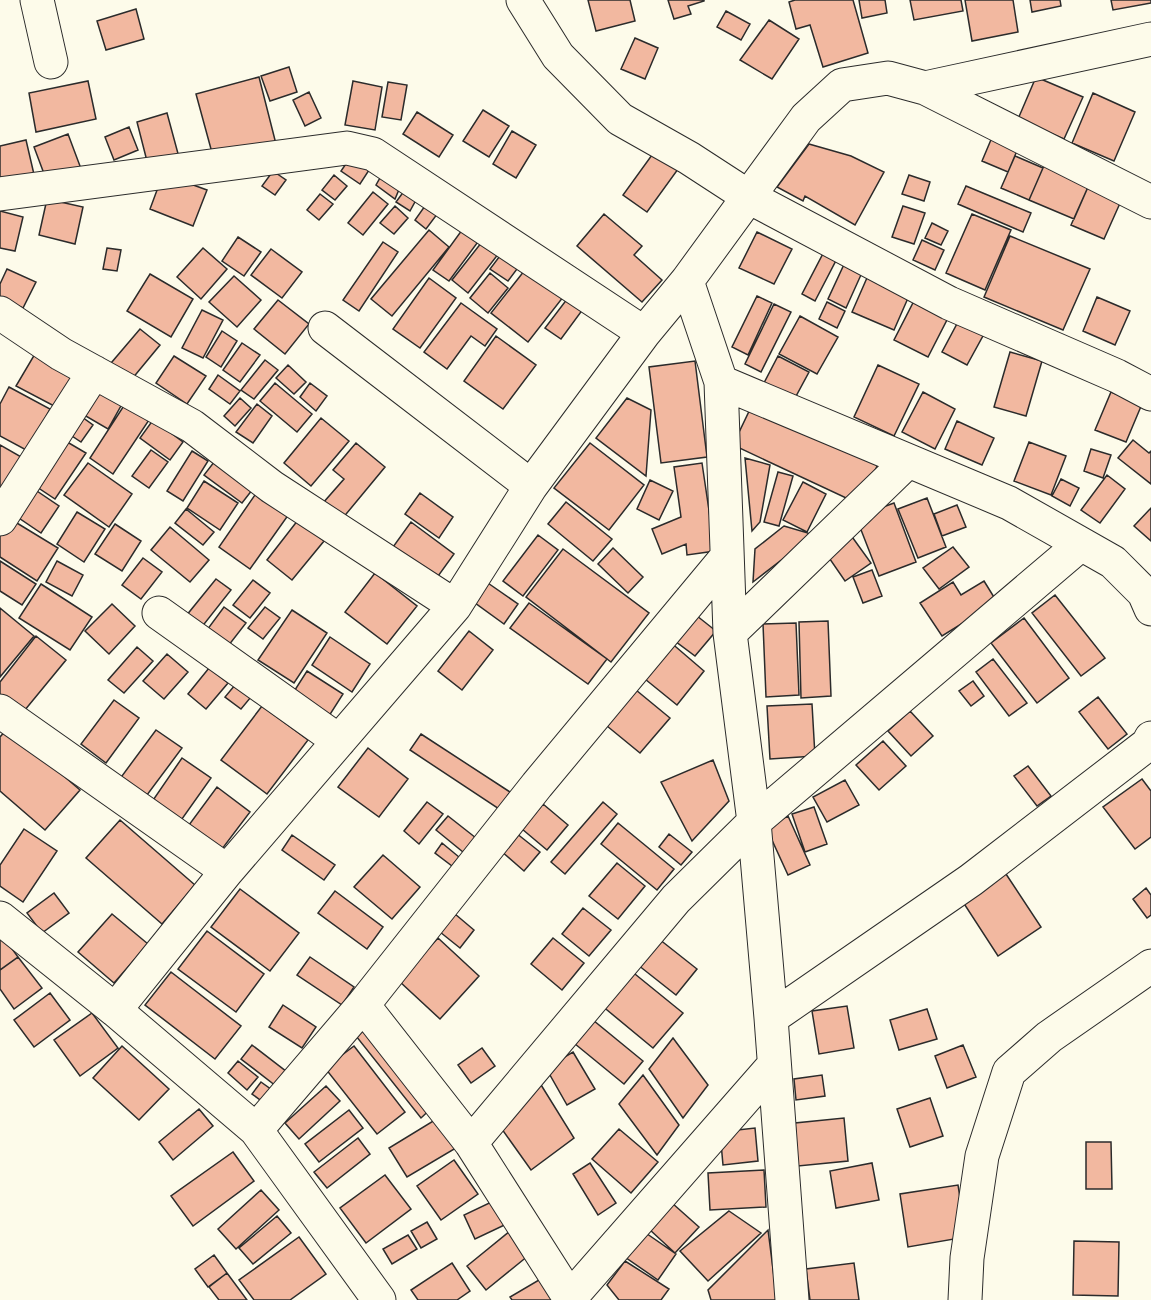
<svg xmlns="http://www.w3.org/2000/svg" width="1151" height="1300" font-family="'Libre Baskerville',serif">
<rect width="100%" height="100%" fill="#fdfbea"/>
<path fill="#f2b8a0" stroke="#2b2b2b" stroke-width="1.5" d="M588,0H630L635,21L596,31Z
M668,0H704V1L688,6L691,14L674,19Z
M795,0H853L868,53L823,67L810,25L796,29L789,2Z
M859,0H885L887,13L862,18Z
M910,0H961L963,11L914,20Z
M965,0H1013L1018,32L972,41Z
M1030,0H1060L1061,6L1032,12Z
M1111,0H1151V3L1113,10Z
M136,9L144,39L106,50L97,21Z
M726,11L750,24L741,40L717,27Z
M769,20L799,39L772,79L740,60Z
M635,38L658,48L645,79L621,69Z
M289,67L297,92L270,101L261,76Z
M259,77L276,144L214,160L196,94Z
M1036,77L1083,97L1064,139L1018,119Z
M88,81L96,119L36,132L29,93Z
M353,81L382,87L375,130L345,125Z
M388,82L407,85L401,120L382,117Z
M309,92L321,118L305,126L293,100Z
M1093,93L1135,112L1114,161L1072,143Z
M483,110L509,126L489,157L463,141Z
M417,112L453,135L439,157L403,134Z
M167,113L180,161L149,169L137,122Z
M129,127L138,150L114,160L105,137Z
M512,131L536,145L516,178L493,164Z
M68,134L83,174L49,187L34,147Z
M993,135L1019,146L1008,172L982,161Z
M26,140L36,183L0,191V146Z
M809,144L851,156L884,172L855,225L805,196L803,201L777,187Z
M657,148L681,165L647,212L623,195Z
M354,152L373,164L360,184L341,171Z
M1015,156L1043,168L1029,200L1001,188Z
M1046,161L1088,187L1074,219L1029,200Z
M385,169L403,180L395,199L376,185Z
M273,171L286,180L275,195L262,186Z
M163,174L207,190L193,226L150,209Z
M334,175L347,186L335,200L322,190Z
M909,175L930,182L924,201L902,194Z
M410,183L422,189L410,211L396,202Z
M966,186L1031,213L1023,232L958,204Z
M1088,187L1121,201L1104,239L1071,225Z
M373,192L388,204L363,235L348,223Z
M320,194L333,204L319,220L307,210Z
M432,196L444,205L426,229L415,220Z
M47,199L83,207L75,244L39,235Z
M395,206L408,218L394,234L380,223Z
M903,206L925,213L914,244L892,237Z
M0,211L23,217L15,251L0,248Z
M604,214L642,246L634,255L662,280L642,302L577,246Z
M972,214L1011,230L985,290L946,273Z
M470,219L486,231L449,281L433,270Z
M932,223L948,231L941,245L925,238Z
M429,230L449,247L392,316L371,299Z
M757,232L792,249L774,284L739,268Z
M489,233L506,244L468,293L452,280Z
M1010,236L1090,269L1063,330L984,297Z
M238,237L261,252L244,276L222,261Z
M922,240L944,250L935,270L913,260Z
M383,242L398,252L359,311L343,300Z
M829,242L842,249L815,301L802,294Z
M509,244L526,257L508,281L490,269Z
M107,248L121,250L117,271L103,269Z
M203,248L227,269L201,299L177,277Z
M271,249L302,272L282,298L251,275Z
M847,258L865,266L846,308L828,299Z
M532,261L571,287L528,342L491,313Z
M7,269L36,282L23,308L0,298V284Z
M870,271L912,289L894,330L852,312Z
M490,273L508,288L488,313L470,298Z
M150,274L193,299L171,337L127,311Z
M234,276L261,300L237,327L209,302Z
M429,278L456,298L420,348L393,329Z
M574,290L589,301L561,339L545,328Z
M917,295L951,312L928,357L894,340Z
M757,296L772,303L748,355L732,347Z
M1097,297L1130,311L1115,345L1083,331Z
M278,300L309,324L285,354L254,329Z
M827,302L845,311L837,328L819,319Z
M461,303L497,329L485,346L471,336L447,369L424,352Z
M774,304L791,312L761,372L745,364Z
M202,310L223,320L203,358L182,348Z
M800,316L838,337L817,374L779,354Z
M959,320L984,334L967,365L942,352Z
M140,329L160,345L127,385L106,369Z
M222,331L237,341L221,367L206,357Z
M496,336L536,365L503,409L464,381Z
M242,343L260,355L240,382L223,370Z
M39,347L79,372L56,407L16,386Z
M1010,352L1042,361L1026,416L994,407Z
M174,356L206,376L187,404L156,383Z
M778,356L809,372L795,398L764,383Z
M265,360L278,370L254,399L241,390Z
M695,361L707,457L661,463L649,367Z
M288,365L306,382L294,394L276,378Z
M878,365L919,384L894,436L854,417Z
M218,375L240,391L230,404L209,389Z
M275,383L312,414L297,432L260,401Z
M310,383L327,396L316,411L300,397Z
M9,387L50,409L28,451L0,436V404Z
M99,391L122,404L108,429L84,415Z
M923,392L955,409L935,449L902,432Z
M1111,392L1142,404L1126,442L1095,430Z
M240,398L251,408L235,426L224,416Z
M627,398L651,410L646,476L596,438Z
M753,403L879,462L859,504L733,445Z
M125,404L149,420L113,474L90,458Z
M257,404L272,416L253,443L236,432Z
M75,412L93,425L81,442L63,430Z
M321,418L349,441L311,486L284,463Z
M153,420L183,442L170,460L140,438Z
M957,421L994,438L982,465L945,449Z
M57,436L86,453L55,499L28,481Z
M1133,440L1149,453L1151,451V484L1118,458Z
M1029,442L1066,456L1051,495L1014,481Z
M356,443L385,467L342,519L323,503L344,479L333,470Z
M590,443L644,485L609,530L554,488Z
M0,445L23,458L4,490L0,488Z
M1091,449L1111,455L1103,478L1084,471Z
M151,450L168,462L149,488L132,476Z
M192,451L208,461L183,501L167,491Z
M218,457L256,485L242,503L204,475Z
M745,458L770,465L760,522L752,531Z
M88,463L132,494L109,527L64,495Z
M702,463L715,551L687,555L686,544L662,554L652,529L681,517L674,467Z
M778,472L793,476L779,526L764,522Z
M1107,475L1125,489L1100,523L1081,510Z
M1061,479L1079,488L1070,506L1052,496Z
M650,480L673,491L659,520L637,509Z
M204,481L238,503L220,530L187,508Z
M803,482L826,494L807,532L783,520Z
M28,485L59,506L41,533L10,512Z
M257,492L289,514L250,569L219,547Z
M420,493L453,517L439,538L405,514Z
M927,498L946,547L918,558L898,509Z
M566,502L612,539L593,561L548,524Z
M894,503L916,562L879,576L856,517Z
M957,505L966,527L942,536L934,514Z
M1151,508V541L1134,526Z
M186,509L214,532L203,545L175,523Z
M77,512L105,529L84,562L57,544Z
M7,517L58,548L37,581L0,557V527Z
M298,520L324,541L292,580L267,560Z
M411,522L454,554L436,579L393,547Z
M115,524L141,541L122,571L95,554Z
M784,526L808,533L810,538L753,582L755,549Z
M170,527L209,560L190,582L151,550Z
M850,534L871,563L845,581L825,552Z
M538,535L558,550L523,596L503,581Z
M953,547L969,567L939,589L923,568Z
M613,548L643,577L628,593L598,564Z
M563,549L649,613L611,662L526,597Z
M143,558L162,572L141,599L122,585Z
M0,561L36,584L22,605L0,591Z
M57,561L83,575L72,596L46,582Z
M872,570L882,596L863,603L853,577Z
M375,573L417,606L387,644L345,612Z
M216,579L231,590L201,628L186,616Z
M253,580L270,593L250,618L233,605Z
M485,581L518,604L504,624L471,600Z
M984,581L997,602L942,636L920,603L953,582L961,595Z
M41,584L92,617L70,650L19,618Z
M1055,595L1105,658L1081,676L1032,613Z
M529,603L607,659L588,684L510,628Z
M112,604L135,626L109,654L85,631Z
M224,607L246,623L225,650L204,634Z
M265,607L280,618L263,639L248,628Z
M0,608L34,636L0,677Z
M292,610L327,633L294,683L258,660Z
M692,612L716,631L695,656L671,638Z
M1024,618L1069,678L1037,703L991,643Z
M828,621L831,696L801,698L799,622Z
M796,623L799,695L766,697L763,624Z
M469,631L493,650L462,690L438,671Z
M36,636L66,660L20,716L0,701V682Z
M330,637L370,664L352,692L312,665Z
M669,641L704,671L677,705L640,675Z
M137,647L153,661L124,693L108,680Z
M167,654L188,672L164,699L143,681Z
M993,659L1027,703L1009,716L976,672Z
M209,668L228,683L206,709L188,694Z
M307,671L343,694L329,716L293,693Z
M973,681L984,696L971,706L959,691Z
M235,685L251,697L241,709L225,697Z
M636,690L670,718L640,753L607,726Z
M1098,697L1127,734L1108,749L1079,712Z
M114,700L139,718L106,763L81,744Z
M812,704L815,756L770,759L767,706Z
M262,706L308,740L267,794L221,760Z
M910,711L933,736L911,756L888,731Z
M8,728L80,790L45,830L0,791V737Z
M156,730L182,748L144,799L119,780Z
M421,734L510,792L499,809L410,750Z
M883,741L906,766L879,790L856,765Z
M368,748L408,779L379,817L338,787Z
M182,758L211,778L177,826L149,806Z
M713,760L729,801L692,841L661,782Z
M1028,766L1051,796L1037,806L1014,776Z
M1142,779L1151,791V837L1135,849L1103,807Z
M845,780L859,805L827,822L813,797Z
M217,787L250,812L219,853L186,829Z
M427,802L443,814L419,844L404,831Z
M603,802L617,814L565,874L551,862Z
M543,804L568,825L547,850L522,829Z
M814,807L827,844L805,852L792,814Z
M448,816L476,838L463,852L436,830Z
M788,816L810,865L788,875L766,827Z
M120,820L195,885L162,924L86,858Z
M618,823L674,869L657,890L601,844Z
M24,829L57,851L23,902L0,886V865Z
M516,833L540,852L524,871L501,851Z
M669,834L692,852L681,865L659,847Z
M292,835L335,865L324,880L282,850Z
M442,843L459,857L452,866L435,853Z
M383,855L420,887L392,919L354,887Z
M617,863L645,886L618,919L589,896Z
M1004,871L1041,927L998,956L961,899Z
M1146,888L1151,895V915L1147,918L1133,899Z
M240,889L299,933L270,971L211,927Z
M335,891L383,927L367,949L318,913Z
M54,893L69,913L42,933L27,913Z
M583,908L611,930L589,956L562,934Z
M112,914L148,944L114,983L78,952Z
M455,914L474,930L460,948L440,932Z
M207,931L264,974L236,1012L178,969Z
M2,935L18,957L0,970V937Z
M438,938L479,976L440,1019L399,981Z
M553,938L584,963L562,990L531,964Z
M659,939L697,969L676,995L638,965Z
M18,957L42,988L14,1009L0,989V970Z
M310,957L354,987L342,1005L297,975Z
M630,970L683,1013L653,1048L601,1005Z
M171,972L241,1026L215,1059L145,1005Z
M50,993L70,1020L34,1047L14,1020Z
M283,1005L316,1027L302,1048L269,1027Z
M847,1006L854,1048L819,1054L812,1011Z
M927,1009L937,1039L899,1050L890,1020Z
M92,1013L118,1048L80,1076L54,1040Z
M588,1016L643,1061L624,1084L569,1039Z
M374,1022L435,1105L421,1118L356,1036Z
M673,1038L708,1085L683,1118L649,1069Z
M252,1045L287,1072L276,1086L241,1059Z
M963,1045L976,1077L947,1088L935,1056Z
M122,1046L169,1089L139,1120L93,1078Z
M354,1046L405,1112L377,1134L325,1068Z
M482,1048L495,1066L471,1083L458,1065Z
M573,1052L595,1089L567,1105L546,1068Z
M238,1061L258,1077L247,1090L228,1073Z
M643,1075L679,1125L657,1155L619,1104Z
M822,1075L825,1096L796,1100L794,1079Z
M538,1080L574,1138L531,1170L499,1125Z
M261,1082L272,1090L263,1102L252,1094Z
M326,1086L340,1101L299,1139L285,1123Z
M930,1098L943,1136L910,1147L897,1109Z
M199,1109L213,1126L173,1160L159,1142Z
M349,1110L363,1128L319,1162L305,1144Z
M443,1115L461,1145L407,1177L389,1148Z
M844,1118L848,1161L798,1166L795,1123Z
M755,1128L758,1161L723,1165L720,1132Z
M619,1129L658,1162L631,1193L592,1159Z
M358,1138L370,1154L327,1188L314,1172Z
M1086,1142H1111L1112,1189H1086Z
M233,1152L254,1181L193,1226L171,1196Z
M454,1160L478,1194L441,1220L417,1186Z
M590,1163L616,1203L598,1215L573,1174Z
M872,1163L879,1200L836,1208L830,1171Z
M764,1170L766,1207L710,1210L708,1173Z
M385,1175L411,1209L366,1243L340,1208Z
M958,1185L966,1237L908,1247L900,1194Z
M261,1190L279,1210L236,1249L218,1229Z
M504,1196L515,1220L475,1239L464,1215Z
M672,1203L699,1227L675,1253L649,1229Z
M729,1211L761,1233L708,1281L680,1251Z
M277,1216L291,1233L253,1264L239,1248Z
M427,1222L437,1239L421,1248L411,1231Z
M515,1227L534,1251L486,1290L467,1266Z
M640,1229L676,1254L658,1280L622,1255Z
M768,1230L777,1300H711L708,1290Z
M408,1235L417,1249L392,1264L383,1249Z
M299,1237L326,1274L290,1300H254L239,1280Z
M1074,1241L1119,1242L1118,1296L1073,1295Z
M214,1255L227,1273L208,1287L195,1269Z
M625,1261L669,1289L661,1300H619L607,1285Z
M452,1263L470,1291L457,1300H418L411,1290Z
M854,1263L859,1300H810L806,1269Z
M227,1273L247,1300H219L209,1287Z
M544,1277L558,1300H512L510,1297Z"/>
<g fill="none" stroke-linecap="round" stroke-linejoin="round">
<defs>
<path id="minor" d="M37,0L51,62
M523,0L558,56L620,119L689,158L749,197L949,303L1117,376L1151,394
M925,88L1151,202
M0,194L347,148L373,154L644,333
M687,281L721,382L730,633L754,822L771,1018L792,1300
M0,313L61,354L192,426L272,487L455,606
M325,328L531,486
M721,382L1009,503L1113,562L1144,593L1151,609
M0,519L94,372
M159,613L339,741
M730,633L908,461
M0,711L227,871
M0,918L115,1010L256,1130L379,1300
M363,1005L471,1143L571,1300
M115,1010L227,871L455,606L531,486L644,333L687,281L806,118L842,85L888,78L925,88L1151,39
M771,1018L971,880L1148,744L1151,738
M256,1130L363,1005L537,785L725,559
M471,1143L676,899L754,822L1081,544
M570,1298L774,1065
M965,1300L967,1258L982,1156L1009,1072L1049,1037L1151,966"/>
</defs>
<use href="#minor" stroke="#2b2b2b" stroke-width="35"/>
<use href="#minor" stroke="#fdfbea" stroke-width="33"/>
</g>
</svg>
